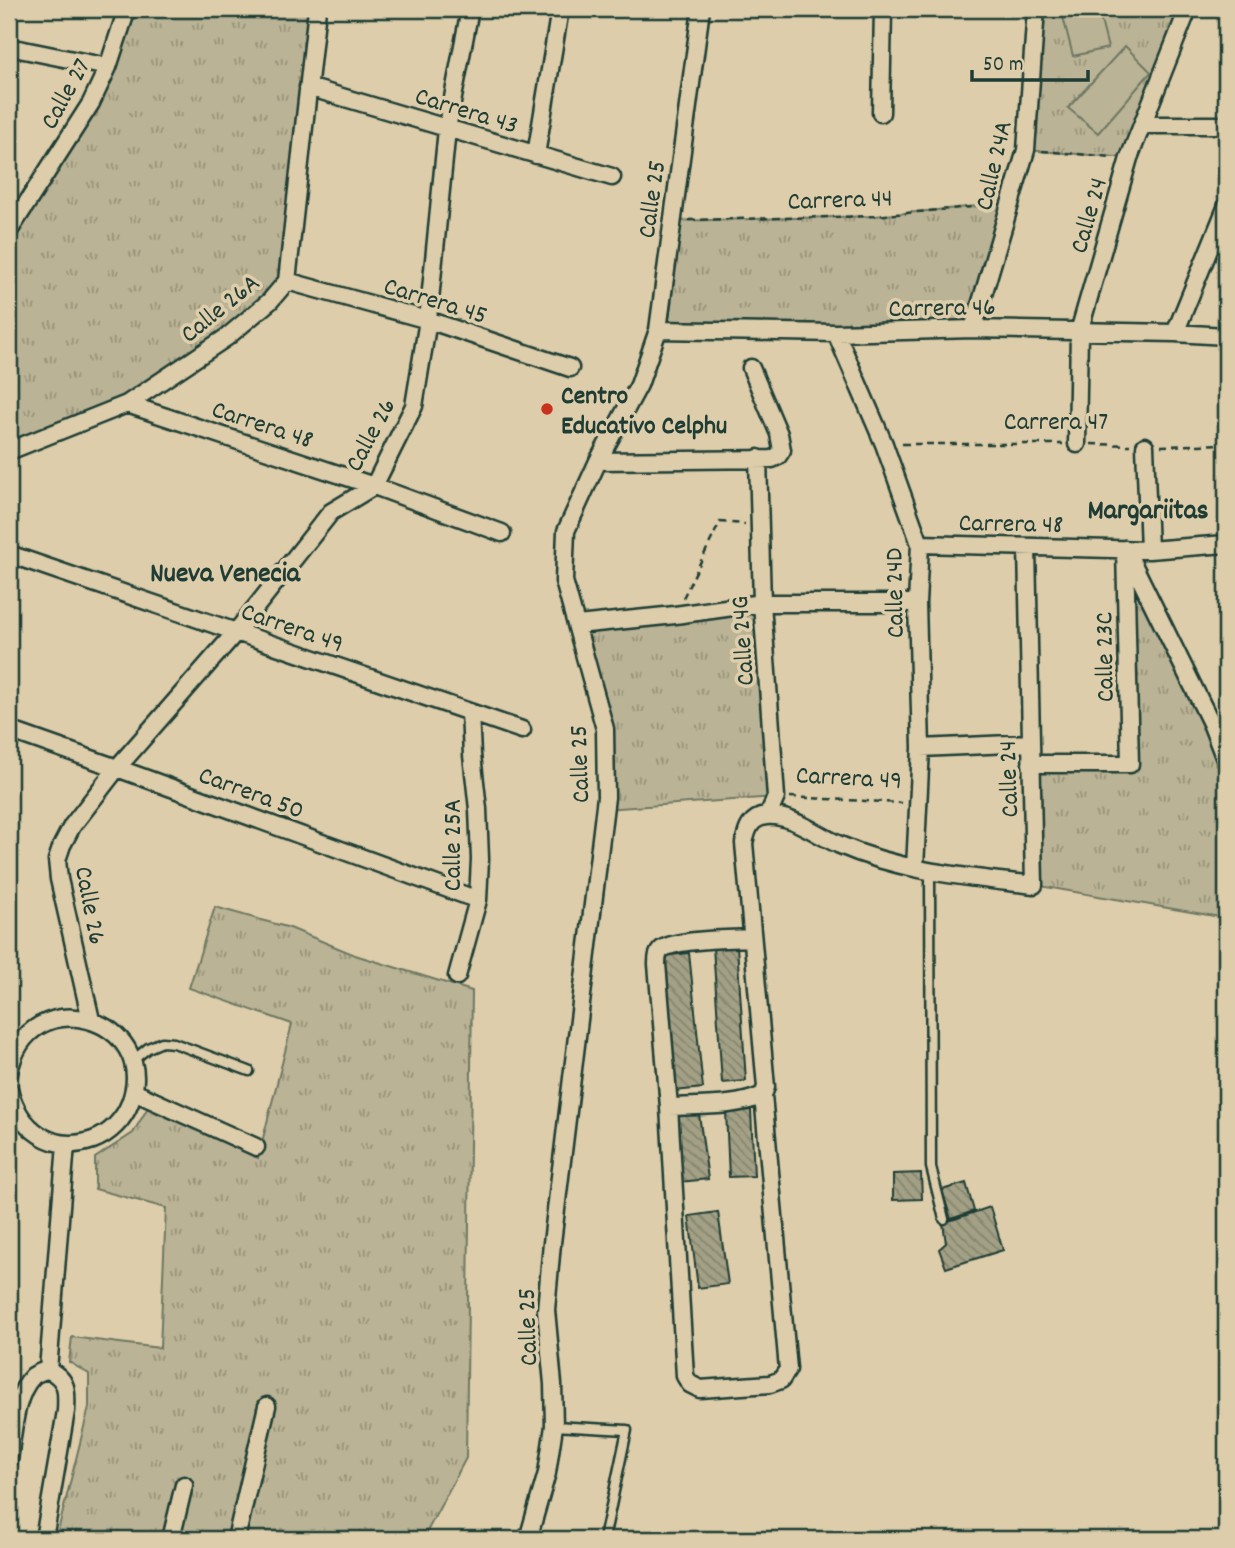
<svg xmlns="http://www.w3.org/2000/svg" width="1235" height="1548" font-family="Dekko,sans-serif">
<defs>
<pattern id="grass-tufts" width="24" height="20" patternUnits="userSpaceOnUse" patternTransform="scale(1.75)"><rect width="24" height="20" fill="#bbb395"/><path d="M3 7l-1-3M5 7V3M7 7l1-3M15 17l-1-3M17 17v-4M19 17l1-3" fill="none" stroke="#97937a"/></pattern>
<pattern id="building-back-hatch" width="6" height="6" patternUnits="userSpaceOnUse" patternTransform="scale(1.75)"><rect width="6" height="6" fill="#a3a085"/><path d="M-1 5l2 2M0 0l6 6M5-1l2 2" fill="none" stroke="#84846e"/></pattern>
</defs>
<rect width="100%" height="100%" fill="#decdaa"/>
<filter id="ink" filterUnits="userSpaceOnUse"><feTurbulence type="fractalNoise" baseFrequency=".0143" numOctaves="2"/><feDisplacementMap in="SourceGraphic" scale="14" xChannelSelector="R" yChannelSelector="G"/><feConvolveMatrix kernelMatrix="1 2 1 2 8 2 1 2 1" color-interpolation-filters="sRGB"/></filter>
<g filter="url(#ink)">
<path fill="url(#grass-tufts)" stroke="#6d7864" stroke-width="2" d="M125,9H317L287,281L127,404L9,451V231L91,103Z
M1036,9H1183L1129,158L1026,150Z
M1010,203L973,329L658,330L671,221L875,216Z
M1125,549L1226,762V918L1034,885L1031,764H1130Z
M762,603L776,797L605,809V729L577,625Z
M215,907L290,928L355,955L472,991L466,1458L423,1539H56L89,1407V1374L69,1362L72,1337L160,1348L166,1208L95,1189V1158L133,1133L150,1104L258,1158L292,1024L189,988Z"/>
<path fill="#bbb395" stroke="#6d7864" stroke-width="2" d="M1061,9H1098L1108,48L1073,56Z
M1125,46L1151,72L1098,133L1068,108Z"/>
<path fill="url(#building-back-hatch)" stroke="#1f3d34" stroke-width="2" d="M737,946L746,1081L722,1083L713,947Z
M689,953L703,1088L675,1091L661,956Z
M698,1107L708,1179L680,1182L671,1111Z
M751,1110L754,1176L729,1177L726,1111Z
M921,1173L922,1199L893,1200V1174Z
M966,1183L974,1211L951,1219L942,1190Z
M990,1207L1003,1250L946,1268L939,1249L946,1243L943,1223Z
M718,1212L728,1284L698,1288L689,1216Z"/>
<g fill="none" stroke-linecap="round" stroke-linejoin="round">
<defs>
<path id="lane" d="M930,873L931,1167L944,1219
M132,1061L148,1048L162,1042L174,1043L249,1071
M554,1426L627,1430L604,1539"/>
<path id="street" d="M9,47L108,67
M308,87L612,177
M881,113L883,9
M1142,125H1226
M536,155L560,9
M9,231L91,103L108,67L127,9
M287,281L428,320L570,368
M973,329L1026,150L1036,9
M658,330L836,333L973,329L1175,333L1226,336
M836,333L884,444L920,544L917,603L921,748L915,868
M1175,333L1226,208
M127,404L374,486L502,533
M1077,444L1079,332L1129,158L1188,9
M1145,446L1149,550
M9,451L127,404L227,337L270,301L287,281L317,9
M758,458L762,603L776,797L770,811L765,816
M598,461L772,459L778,456L782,450L779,434L751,368
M920,544L1149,550L1226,544
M9,554L522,730
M1128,554L1211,723L1226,762
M577,625L675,615L762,603H917
M9,730L117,768L478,900
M921,748L1031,743
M1031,764H1130L1125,549
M752,938C732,939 676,939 662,949C657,953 657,959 657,964L669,1107L685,1376L690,1384L700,1389L770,1384L781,1380L788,1369L763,1095
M457,976L478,900L480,859L478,809L472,755L470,712
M91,1020L59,879L57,860L62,845L72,826L117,768L236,632L331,512L374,486L414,406L428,320L447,129L470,9
M9,1073C27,977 162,1018 130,1103C124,1119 110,1134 93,1140C52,1154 19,1129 9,1089
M134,1092L256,1147
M669,1107C699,1105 735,1108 763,1095L766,1087L744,843C747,830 750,818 766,816C789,813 819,836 840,845C902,872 968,877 1034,885L1027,547
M48,1370L66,1144
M9,1460C13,1435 14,1395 33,1376C37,1373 43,1371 48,1370C68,1379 67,1391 66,1411L44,1539
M171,1539L184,1485
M236,1539L267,1406
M528,1539L547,1473L554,1426L553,1384L546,1310L552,1243L606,797L605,729L564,581L566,531L598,461L639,385L658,330L701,9"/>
</defs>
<use href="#lane" stroke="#1f3d34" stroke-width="13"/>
<use href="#street" stroke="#1f3d34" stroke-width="21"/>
<path stroke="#1f3d34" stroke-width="2.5" stroke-dasharray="7 5" stroke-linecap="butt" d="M1042,151L1112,157
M689,220L875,216L993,205
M902,444H1063
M1091,444L1130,445
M1161,446L1226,444
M683,598L720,522L745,524
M790,797L902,803"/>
<use href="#lane" stroke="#decdaa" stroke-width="8"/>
<use href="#street" stroke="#decdaa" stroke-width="16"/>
</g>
</g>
<circle fill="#c8321e" stroke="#decdaa" stroke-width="2.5" cx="547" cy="409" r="7"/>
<g text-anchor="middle" stroke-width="7" stroke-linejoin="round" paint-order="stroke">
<g font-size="26" fill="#1f3d34" stroke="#decdaa">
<text transform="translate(64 93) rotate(-61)" y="9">Calle 27</text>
<text transform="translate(467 109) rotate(17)" y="9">Carrera 43</text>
<text transform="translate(992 165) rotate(-77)" y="9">Calle 24A</text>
<text transform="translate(840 198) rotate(-2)" y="9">Carrera 44</text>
<text transform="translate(650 199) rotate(-82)" y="9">Calle 25</text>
<text transform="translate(1087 215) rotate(-74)" y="9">Calle 24</text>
<text transform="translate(436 299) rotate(17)" y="9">Carrera 45</text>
<text transform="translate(942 306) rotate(-1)" y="9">Carrera 46</text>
<text transform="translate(219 307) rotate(-39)" y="9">Calle 26A</text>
<text x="1056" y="429">Carrera 47</text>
<text transform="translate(263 423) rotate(18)" y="9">Carrera 48</text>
<text transform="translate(369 434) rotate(-62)" y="9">Calle 26</text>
<text transform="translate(1011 522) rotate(1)" y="9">Carrera 48</text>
<text transform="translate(893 593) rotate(-91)" y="9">Calle 24D</text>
<text transform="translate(293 626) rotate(19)" y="9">Carrera 49</text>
<text transform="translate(741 641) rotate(-94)" y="9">Calle 24G</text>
<text transform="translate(1103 657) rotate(-91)" y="9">Calle 23C</text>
<text transform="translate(578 764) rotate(-92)" y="9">Calle 25</text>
<text transform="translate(849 776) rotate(3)" y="9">Carrera 49</text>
<text transform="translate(1007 779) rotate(-92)" y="9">Calle 24</text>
<text transform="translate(252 791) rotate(20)" y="9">Carrera 50</text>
<text transform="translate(451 845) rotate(-90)" y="9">Calle 25A</text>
<text transform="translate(92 905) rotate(79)" y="9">Calle 26</text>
<text transform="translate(526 1327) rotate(-92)" y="9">Calle 25</text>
</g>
<g font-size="26" font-weight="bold" fill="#1f3d34" stroke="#decdaa" text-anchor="start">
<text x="561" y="403">Centro<tspan x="561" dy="30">Educativo Celphu</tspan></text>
</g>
<g font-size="28" font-weight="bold" fill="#1f3d34" stroke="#decdaa">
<text x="1148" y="518">Margariitas</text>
<text x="225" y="581">Nueva Venecia</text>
</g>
</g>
<rect width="1235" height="1548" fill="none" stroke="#decdaa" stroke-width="35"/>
<rect x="18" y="18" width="1200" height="1513" fill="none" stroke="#1f3d34" stroke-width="2.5" filter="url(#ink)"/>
<path d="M972 70v10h116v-10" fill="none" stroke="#1f3d34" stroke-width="3.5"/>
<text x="983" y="70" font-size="21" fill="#1f3d34" stroke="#decdaa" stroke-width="5" paint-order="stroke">50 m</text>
</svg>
